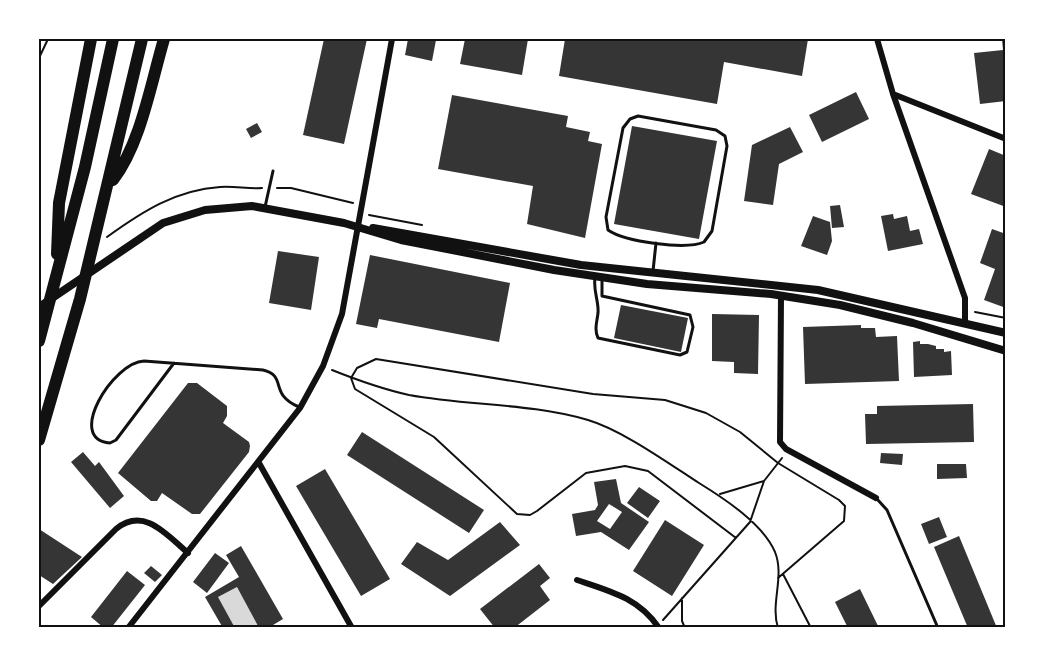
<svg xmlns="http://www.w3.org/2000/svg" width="1045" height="667" font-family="'Space Grotesk',sans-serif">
<rect width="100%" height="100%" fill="#fff"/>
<path fill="#d9d9d9" d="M237,587L258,626L235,628L218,597Z"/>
<path fill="#353535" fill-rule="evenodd" d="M324,39H367L344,144L303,135Z
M408,39L436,40L432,61L405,55Z
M465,39H528L522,75L460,64Z
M565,39H808L802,76L724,62L717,104L559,76Z
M1002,39H1006V101L980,104L974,53L1003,50Z
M856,92L869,119L822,142L809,115Z
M452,95L568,116L566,127L590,132L588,141L602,144L585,238L527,224L533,186L438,169Z
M257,123L262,132L251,138L246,129Z
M632,126L717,141L699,239L614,224Z
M790,127L803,152L779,164L773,205L744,201L752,145Z
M989,149L1006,156V207L971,194Z
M840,205L844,227L832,228L830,206Z
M893,214L894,219L907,216L910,231L919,229L923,244L888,251L881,216Z
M813,216L830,222L832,241L827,255L801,246Z
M992,229L1006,234V308L984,300L995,269L980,263Z
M278,251L319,257L311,310L269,303Z
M370,255L510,283L499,342L379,319L377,328L356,324Z
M621,305L688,318L681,352L614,338Z
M712,314L759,315L758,374L734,373V362L712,361Z
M861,325V328H875L876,337L897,336L899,381L805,384L803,327Z
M920,341V344H928L936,346V349H944V352L951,351L952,375L914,377L913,342Z
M188,383H197L227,406V416L223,423L249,442L250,446L249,452L200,514H192L162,493L157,501H151L118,473Z
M973,404L974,442L866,444L865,414H877V406Z
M362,432L484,510L469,533L347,455Z
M83,452L95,466L99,462L124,496L110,508L71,462Z
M881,453L903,454L902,465L880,463Z
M937,464H966L967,478L937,479Z
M325,469L390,579L361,596L296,486Z
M616,479L621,503L649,522L629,550L601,532L576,536L572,514L595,510L598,505L594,482ZM609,504L622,512L610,529L597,521Z
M639,487L660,501L648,518L627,503Z
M939,517L947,537L929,544L921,524Z
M665,520L704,545L672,596L633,571Z
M500,522L520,545L450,596L401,564L417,542L448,560Z
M39,529L82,557L53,584L39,575Z
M959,536L997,628H968L934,547Z
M241,546L283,619L268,628H254L258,626L237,587L218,597L235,628H223L205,597L239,577L226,555Z
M215,553L229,563L207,593L193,582Z
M539,564L550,578L540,586L550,600L514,628H495L480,609Z
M151,566L162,575L155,582L144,573Z
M127,571L145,585L111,628H104L91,617Z
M860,589L879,628H848L835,602Z"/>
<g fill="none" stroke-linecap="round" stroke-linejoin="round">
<path stroke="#111" stroke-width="2" d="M39,58L48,39
M277,188H291L353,203
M369,215L422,225
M107,237C143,211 176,190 220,187C235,186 248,189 262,188
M975,312L1006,318
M332,370C357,380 382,389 409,395C469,406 530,403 588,420C622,430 668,463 699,483C725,499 763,524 775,552C785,577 770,603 778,628
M720,494L764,481
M736,538L648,471L625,466L586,473L537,511L530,515L517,514L434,437L355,389L351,378L357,368L376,359L593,394L665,400L684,406L706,413L740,432L778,463L839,500L845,506L844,521L778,578
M783,574L811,628
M682,598V621L685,628
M663,620L750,522L764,481L782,458"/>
<path stroke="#111" stroke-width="3" d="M638,116L716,130L725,136L727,146L712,231L704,242C686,250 625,242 608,230L606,217L623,128L630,119Z
M265,207L273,171
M653,271L656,243
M595,278C593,291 599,301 598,313C597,322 594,329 598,338L680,355L687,352L693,327L690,315L602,296V278
M174,363L116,440L110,443C65,440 113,362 144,361L263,370C288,376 268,394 299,407
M877,499L887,510L938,628"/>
<path stroke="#111" stroke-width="6" d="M877,39L893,94L965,298V324
M893,94L1006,139
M781,296L780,442L786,449L876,498
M259,463L352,628
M577,580C610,591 639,598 659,628
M39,606L116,529C144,506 167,535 188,553
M128,628L300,408L323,366L342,314L392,39"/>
<path stroke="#111" stroke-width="8" d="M373,228L581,265L818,290L1006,333
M39,307L163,223L205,210L252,206L344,223L401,240L554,270L647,284L771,294L840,305L913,323L1006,351"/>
<path stroke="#111" stroke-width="12" d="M113,180C141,143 151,83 164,39
M57,254L59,203L91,39
M39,341L85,167L113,39
M39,440L80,299L142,39"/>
</g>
<rect width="1045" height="667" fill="none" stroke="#ffffff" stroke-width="81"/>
<rect x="40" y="40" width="964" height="586" fill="none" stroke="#111" stroke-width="2"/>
</svg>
